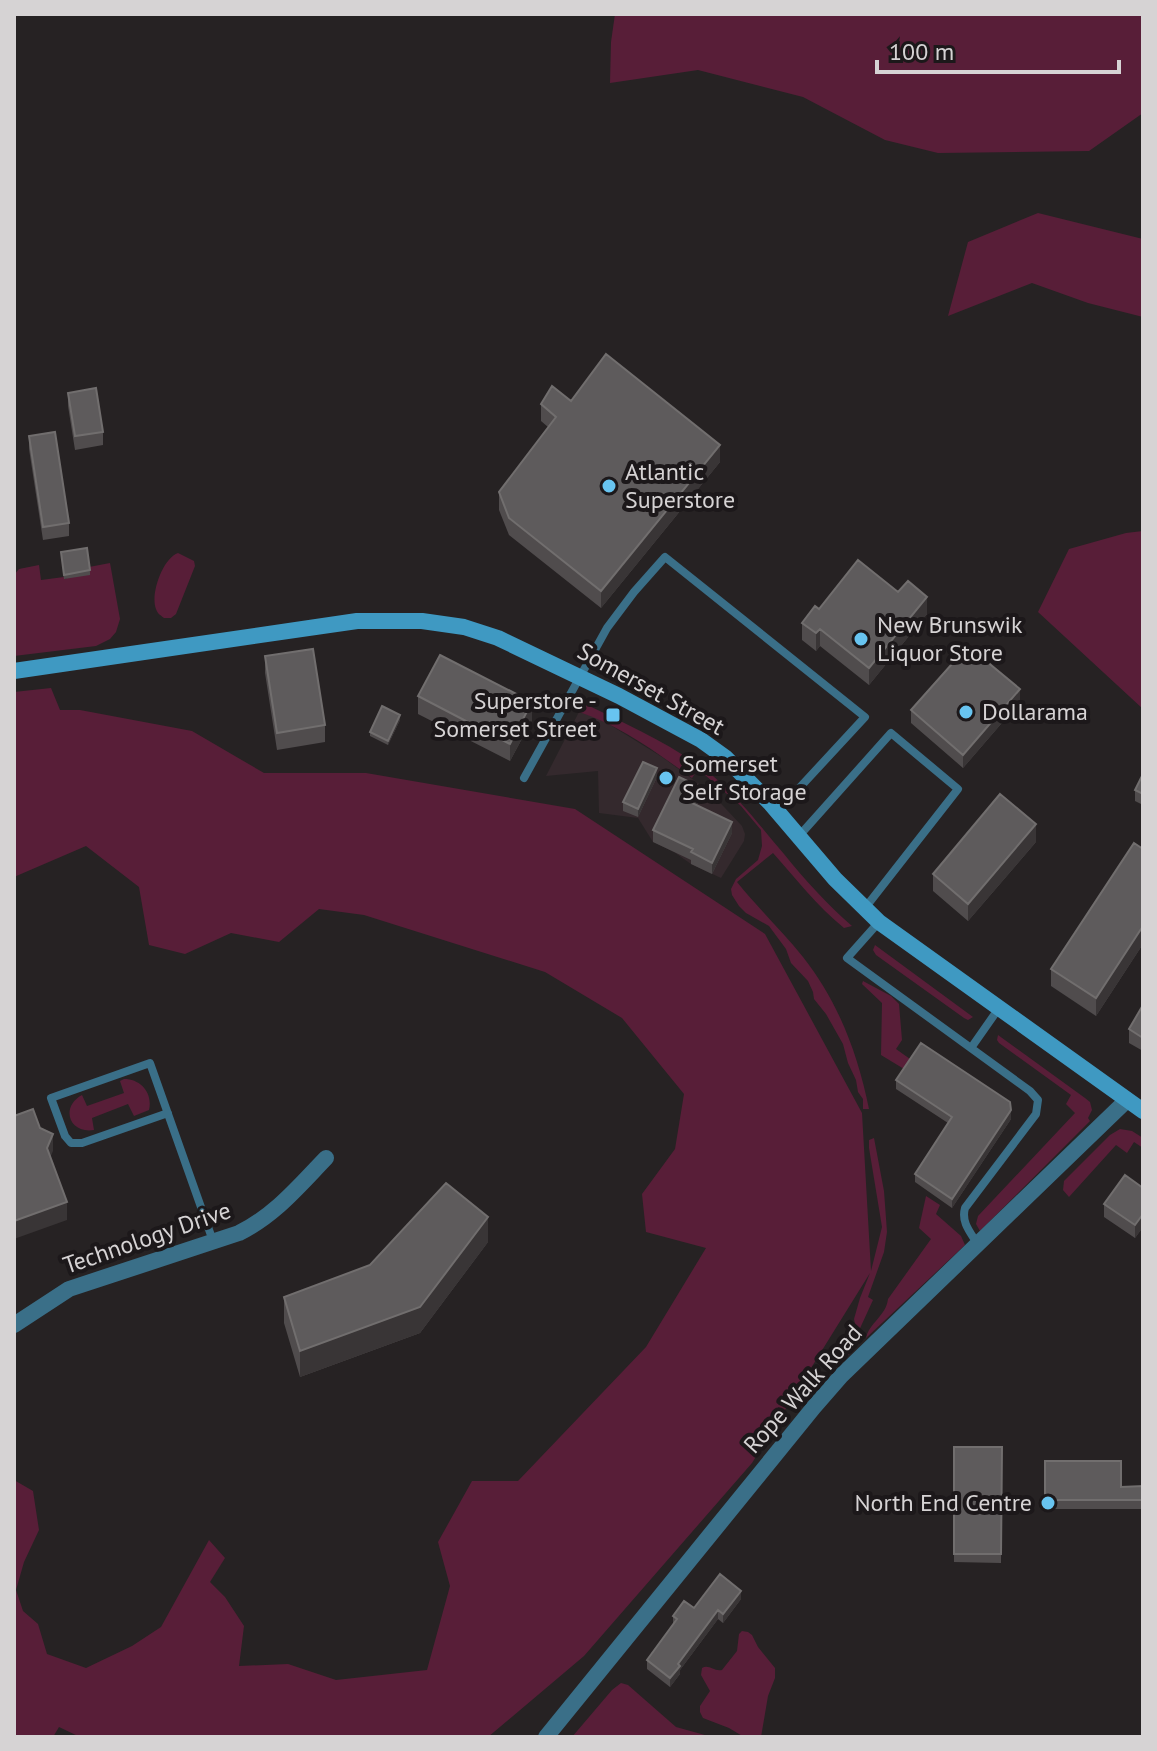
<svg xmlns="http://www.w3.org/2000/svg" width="1157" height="1751" font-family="'PT Sans',sans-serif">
<rect width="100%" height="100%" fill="#262223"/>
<path fill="#34292d" d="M579,712L599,718L662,757L709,791L742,826L745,834L744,841L721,878L691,864L674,852L653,842L638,818L599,813L598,771L546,776Z"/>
<path fill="#581e38" d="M615,14H1143V113L1089,151L938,153L885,140L803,97L698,70L610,83L611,42Z
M1038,213L1143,239V317L1088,303L1032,283L948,316L968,242Z
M1143,531V709L1038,612L1069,549L1126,533Z
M178,553L194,561L195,566L176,614L171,618H164C159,614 158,614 156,609C150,594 163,558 178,553Z
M110,563L120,619L116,632L110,639L96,646L14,656V598L16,597L14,575L19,569L39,565L41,580L64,577L65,579L89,567Z
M51,688L60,710H80L192,731L264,773H366L575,809L765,934L862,1113L871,1271L882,1227L869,1148V1140L874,1138L884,1191L887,1232L884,1252L868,1297L873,1300L856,1337L850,1353L833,1371L842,1348L848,1339L855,1324L854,1319L860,1298L870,1273L752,1463L584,1656L488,1737H80L59,1727L53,1737H14V1480L33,1491L39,1530L24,1562L16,1590L23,1611L38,1624L47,1654L86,1668L132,1646L161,1627L209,1540L225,1558L210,1582L225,1597L244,1626L239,1666L288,1664L336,1680L427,1670L450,1586L438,1542L472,1481H518L646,1347L706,1248L646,1232L642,1194L675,1149L684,1094L622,1018L545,972L364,915L319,909L279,942L231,933L185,954L149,945L139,887L86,846L14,877V692Z
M583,703C628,725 674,745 713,776C740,799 761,827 784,854C805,880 827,904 852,926L844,928C817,906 796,879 773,853L737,882C758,908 782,931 803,957C838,1001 858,1054 869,1109H863V1099L858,1092L856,1080L848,1063L843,1044L826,1014L814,999L813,992L808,981L791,963L786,949L769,926L746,913L739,906L732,895L731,889L736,879L758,860L762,846L761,830L741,806L698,769L692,778C657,753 620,725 579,712Z
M875,945L973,1017L968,1020L964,1018L876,955L873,950Z
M863,981L891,996L899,1004L902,1040L896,1049L910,1059L904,1069L881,1055L882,1003L862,984Z
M998,1035L1085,1098L1090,1102L1092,1110L1088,1118L1090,1121L980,1231L976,1224L978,1216L1075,1113L1066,1104L1071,1095L999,1043L997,1040Z
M124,1079C141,1079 153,1093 149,1110L134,1116L128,1104L92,1118L94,1130C69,1134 60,1107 82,1095L87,1106L124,1093L120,1081Z
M1120,1129L1132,1131L1143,1138V1148L1134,1142L1127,1153L1116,1145L1069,1197L1063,1190L1064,1181L1110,1135Z
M926,1196L940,1205L936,1214L961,1236L965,1245L866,1338C869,1323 886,1316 888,1299L931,1239L919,1228Z
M742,1631L748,1632L752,1635L758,1647L775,1668V1678L768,1696L761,1737H744L729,1728L703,1718L700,1712V1706L710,1691L701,1675L702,1668C709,1664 714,1672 722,1670L737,1651L739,1634Z
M621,1683L628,1685L676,1727L712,1737H572L612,1690Z"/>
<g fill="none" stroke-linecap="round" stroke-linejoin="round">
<path stroke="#3a6f88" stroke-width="8" d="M524,778L607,628L634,592L665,557L865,717L778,811
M799,836L891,733L958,789L865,908
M879,922L847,958L1030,1091L1038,1100L1036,1114L965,1208C961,1222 970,1232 977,1243
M971,1048L999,1008
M168,1113L82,1143H71L65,1136L51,1098L150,1063L213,1241"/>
<path stroke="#3a6f88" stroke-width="16" d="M14,1325L69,1289L239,1233C275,1215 298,1187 326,1158
M546,1737L814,1407L841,1376L1127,1100"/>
<path stroke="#3f99c2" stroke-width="16" d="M14,671L357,621H422L464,627L498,638L619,696L701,740L726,758L771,804L835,879L879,922L1143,1111"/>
</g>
<path fill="#504c4d" d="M68,393L103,432V445L75,450L68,406Z
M571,401L720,462L601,608L509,535L499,510V492L548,427L541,421V404Z
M29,436L69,523V536L43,540L29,449Z
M61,552L90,570V575L64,579Z
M819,609L927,614L869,685L820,646L816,651L802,640V623Z
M265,656L325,725V742L277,750L265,673Z
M418,696L532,720L510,761L418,714Z
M1020,702L963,768L911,723V710Z
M400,720L388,745L370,736V732Z
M1143,774V805L1135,801V790Z
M657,777L638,817L623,811V802Z
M700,798L697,805L732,833L712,874L691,864V860L653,842V830Z
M1036,842L968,921L933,891V874Z
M1143,849V944L1096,1016L1051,986V969Z
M1143,1005V1051L1129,1043V1029Z
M896,1080L1011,1119L952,1208L915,1182V1174L948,1123L896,1089Z
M1143,1188V1227L1135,1238L1104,1217V1204Z
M488,1242L420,1333L300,1377L284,1323V1297Z
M954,1447H1002L1001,1563L954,1562Z
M1045,1461L1121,1487L1143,1486V1509H1045Z
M741,1599L723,1623L718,1619L680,1670V1674L670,1687L647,1669V1660L673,1625V1616L694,1608Z"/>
<path fill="#393536" d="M720,445V462L601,608V591Z
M927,597V614L869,685V668Z
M820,629V646L816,651V633Z
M1020,689V702L963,768V755Z
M532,702V720L510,761V744Z
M400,715V720L388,745V741Z
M657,768V777L638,817V809Z
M700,787V798L692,814V803Z
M732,822V833L712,874V863Z
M1036,824V842L968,921V904Z
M1143,926V944L1096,1016V998Z
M1011,1110V1119L952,1208V1199Z
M53,1134V1151L47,1165V1148Z
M67,1202V1220L14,1239V1221Z
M1143,1214V1227L1135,1238V1225Z
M488,1217V1242L420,1333L300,1377V1351Z
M741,1591V1599L723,1623V1614Z
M718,1610V1619L680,1670V1674L670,1687V1678L678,1664Z"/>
<path fill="#5e5b5c" stroke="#716e6e" stroke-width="2" d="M606,354L720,445L601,591L509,518L499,492L556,417L541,404L552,386L571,401Z
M96,388L103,432L75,436L68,393Z
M55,432L69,523L43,527L29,436Z
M87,548L90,570L64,575L61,552Z
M858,560L898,592L908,581L927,597L869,668L820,629L816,633L802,623L815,606L819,609Z
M968,646L1020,689L963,755L911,710Z
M313,649L325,725L277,733L265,656Z
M440,655L532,702L510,744L418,696Z
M382,706L400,715L388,741L370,732Z
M643,762L657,768L638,809L623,802Z
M1143,774V794L1135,790Z
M679,777L700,787L692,803L732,822L712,863L691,852L693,849L653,830Z
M1000,794L1036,824L968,904L933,874Z
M1134,843L1143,849V926L1096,998L1051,969Z
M1143,1005V1038L1129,1029Z
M921,1043L1010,1102L1011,1110L952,1199L915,1174L952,1117L896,1080Z
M33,1109L40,1128L53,1134L47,1148L67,1202L14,1221V1116Z
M1125,1175L1143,1188V1214L1135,1225L1104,1204Z
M446,1183L488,1217L420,1307L300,1351L284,1297L370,1265Z
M954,1447H1002L1001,1554H954Z
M1045,1461H1121V1487L1143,1486V1500H1045Z
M720,1574L741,1591L723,1614L718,1610L678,1664L680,1666L670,1678L647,1660L677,1619L673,1616L684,1601L694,1608Z"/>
<g fill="#68c4f0" stroke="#1c181a" stroke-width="3">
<circle cx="609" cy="486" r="8"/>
<circle cx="861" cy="639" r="8"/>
<circle cx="966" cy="712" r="8"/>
<rect x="605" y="707" width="16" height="16" rx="4"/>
<circle cx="666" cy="778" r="8"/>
<circle cx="1048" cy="1503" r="8"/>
</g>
<g text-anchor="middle" stroke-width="8" stroke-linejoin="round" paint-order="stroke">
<g font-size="24" fill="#d6d3d4" stroke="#1c181a" text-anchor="start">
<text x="625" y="480">Atlantic<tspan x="625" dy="28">Superstore</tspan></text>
<text x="877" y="633">New Brunswik<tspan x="877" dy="28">Liquor Store</tspan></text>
<text x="597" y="709" text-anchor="end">Superstore -<tspan x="597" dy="28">Somerset Street</tspan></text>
<text x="982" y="720">Dollarama</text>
<text x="682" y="772">Somerset<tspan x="682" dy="28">Self Storage</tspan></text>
<text x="1032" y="1511" text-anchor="end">North End Centre</text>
</g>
<g font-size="24" fill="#d6d3d4" stroke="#1c181a">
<text transform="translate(651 689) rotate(29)" y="8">Somerset Street</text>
<text transform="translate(147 1238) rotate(-19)" y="8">Technology Drive</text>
<text transform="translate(803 1389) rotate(-48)" y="8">Rope Walk Road</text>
</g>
</g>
<rect width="1157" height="1751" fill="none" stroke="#d6d3d4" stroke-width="32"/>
<path d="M877 60v12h242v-12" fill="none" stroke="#d6d3d4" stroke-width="4"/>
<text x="889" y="60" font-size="24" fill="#d6d3d4" stroke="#1c181a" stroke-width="6" paint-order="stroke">100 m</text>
</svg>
